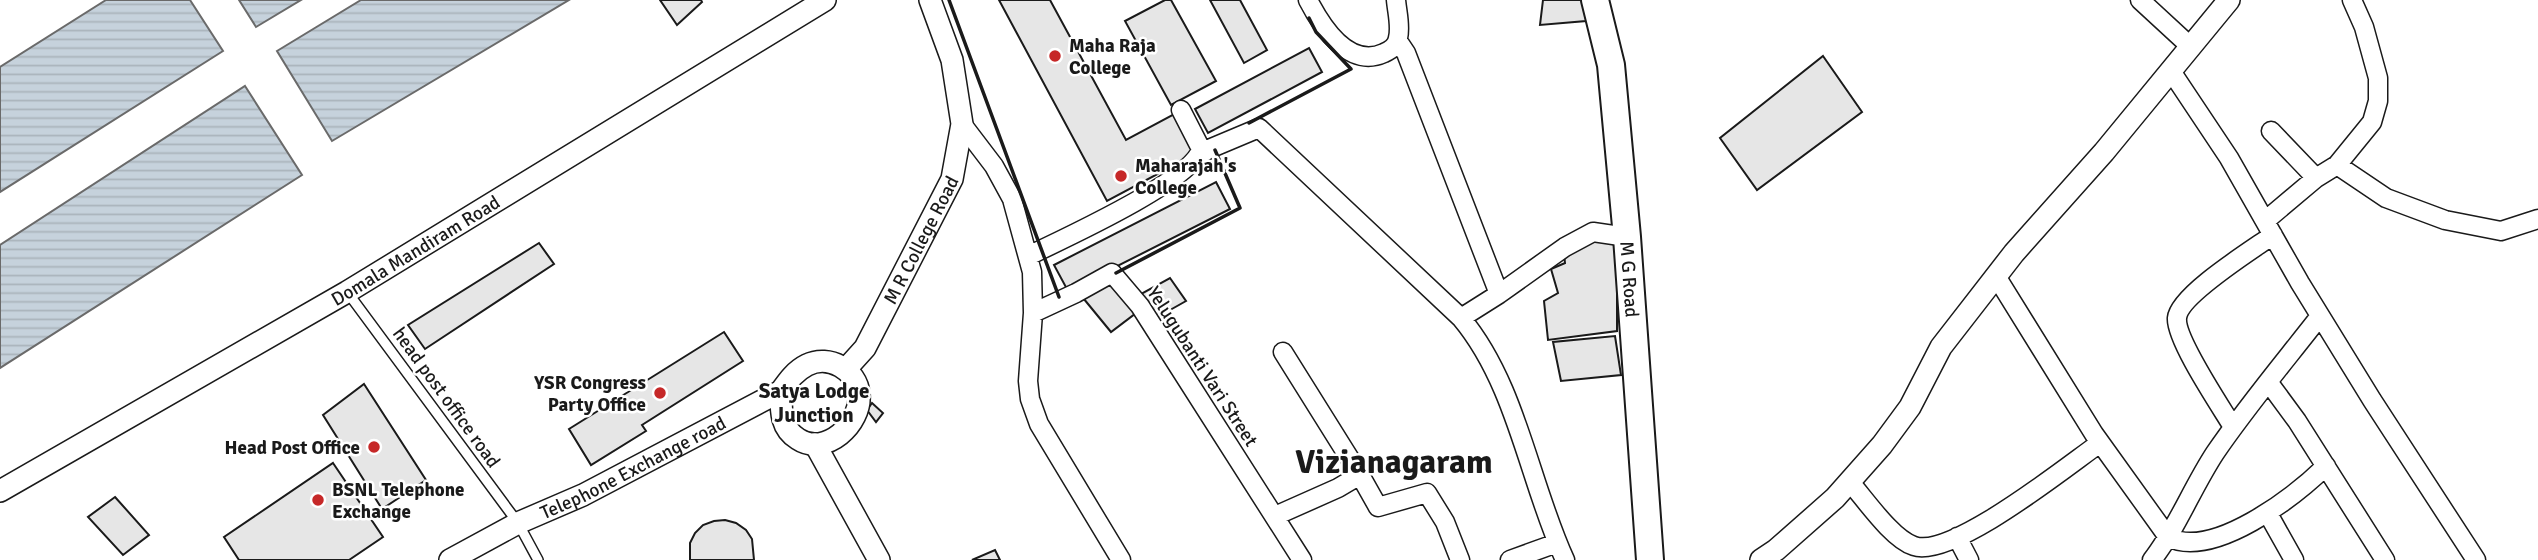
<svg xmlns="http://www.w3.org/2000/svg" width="2538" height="560" font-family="Signika,sans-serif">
<defs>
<pattern id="water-rules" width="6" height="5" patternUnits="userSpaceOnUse" patternTransform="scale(1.75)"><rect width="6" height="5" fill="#c6d2dc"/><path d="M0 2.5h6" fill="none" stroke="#aab4bc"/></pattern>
</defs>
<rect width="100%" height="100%" fill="#fff"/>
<path fill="url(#water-rules)" stroke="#6a6a6a" stroke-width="2" d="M106,0H190L223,51L0,192V67Z
M239,0H301L256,27Z
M361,0H569L332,141L277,51Z
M245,86L302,175L0,368V245Z"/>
<path fill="#e6e6e6" stroke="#1a1a1a" stroke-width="2" d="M660,0H701L702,2L677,25Z
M999,0H1050L1126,140L1178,112L1199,152L1107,201Z
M1165,0H1171L1216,81L1171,105L1125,21Z
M1210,0H1240L1267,50L1244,63Z
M1543,0H1586V21L1540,25Z
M1309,48L1322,72L1208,133L1195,109Z
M1823,56L1862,112L1757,190L1720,138Z
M1216,182L1230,209L1068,291L1054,265Z
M1594,234L1617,239V331L1548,340L1544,301L1558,293L1551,269L1565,263L1564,254Z
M539,243L554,264L425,349L408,325Z
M1110,278L1140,310L1111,332L1079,293Z
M1170,278L1186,301L1154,319L1139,295Z
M724,332L743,361L642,425L646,431L591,465L569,429Z
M1615,336L1621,375L1561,381L1553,342Z
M364,384L426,480L382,509L323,415Z
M872,403L883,413L876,422L867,410Z
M333,463L383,537L349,560H239L224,537Z
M115,497L149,535L123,555L88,517Z
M725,520L736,523L746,530L752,539L754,560H690V543L695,533L703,525L714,521Z
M995,550L1000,560H972Z"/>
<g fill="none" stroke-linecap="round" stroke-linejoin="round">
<defs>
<path id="service" d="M348,293L518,523L538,560"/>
<path id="minor" d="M1308,0C1322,27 1349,69 1384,53C1391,50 1397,46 1398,38C1401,26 1397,12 1396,0
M2140,0L2191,47
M1398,41L1406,53L1499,294L1461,318
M2171,71L2229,158L2300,283L2372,400L2476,560
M962,124L994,166L1012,199L1032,272L1033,313L1028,381L1030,399L1039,424L1121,560
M2271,131L2316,178
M1198,156L1209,149L1259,128L1461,318C1517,385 1529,482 1565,560
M2337,165L2386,198L2445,220L2501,231L2538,219
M2265,221L2316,178L2337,165L2372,122L2378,101V78L2364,27L2352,0
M1028,256C1061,240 1193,180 1201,149L1181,110
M1996,276L2094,434L2168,537C2213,560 2294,497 2326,466
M1499,294L1565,247L1593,232L1627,237
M1033,313L1076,293L1112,273L1140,306L1302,560
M2269,383L2297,421L2385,560
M2233,427C2221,407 2175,339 2177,318C2179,295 2252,250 2273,235
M1360,475L1378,507L1427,493L1445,522L1460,560
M1849,481C1865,499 1892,539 1914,546C1952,559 2067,466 2100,443
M1275,516L1338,488L1360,475L1283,352
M2271,519L2294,560
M1957,537L1969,560
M1510,560L1557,543
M2152,560C2177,528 2192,488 2215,453C2247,406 2285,361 2320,316"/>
<g id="tertiary">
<path id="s1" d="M846,369L865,348L952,179L962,124L952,60L930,0"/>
<path d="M815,444L879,560"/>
<path id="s2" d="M0,491L347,292L825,0"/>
<path id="s3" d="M450,560L518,523L583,495L781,391C788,381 795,371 807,365C829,354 857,370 859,394C862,424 825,457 798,439C780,428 781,410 781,391"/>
<path d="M1761,560L1776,550L1835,498L1882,445L1910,407L1941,347L2014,253L2104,152L2229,0"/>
</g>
<g id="primary">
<path id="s4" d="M1595,0L1611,65L1627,237L1650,560"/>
</g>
</defs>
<use href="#service" stroke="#1a1a1a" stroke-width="12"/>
<use href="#minor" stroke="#1a1a1a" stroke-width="21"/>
<use href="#tertiary" stroke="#1a1a1a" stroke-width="24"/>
<use href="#primary" stroke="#1a1a1a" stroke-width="30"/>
<use href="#service" stroke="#fff" stroke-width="9"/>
<use href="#minor" stroke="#fff" stroke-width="18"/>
<use href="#tertiary" stroke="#fff" stroke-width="21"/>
<use href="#primary" stroke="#fff" stroke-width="26"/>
<path stroke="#1a1a1a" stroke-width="3.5" d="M949,0L1059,297
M1249,123L1351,69L1316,32L1309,18
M1116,273L1240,208L1215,150"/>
</g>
<g fill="#c62828" stroke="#fff" stroke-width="2.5">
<circle cx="1055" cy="56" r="7"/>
<circle cx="1121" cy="176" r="7"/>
<circle cx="660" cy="393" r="7"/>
<circle cx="374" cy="447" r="7"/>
<circle cx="318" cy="500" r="7"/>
</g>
<g text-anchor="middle" stroke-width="5" stroke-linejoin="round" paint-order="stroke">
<g font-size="19" font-weight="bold" fill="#1a1a1a" stroke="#fff" text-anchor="start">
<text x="1069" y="52">Maha Raja<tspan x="1069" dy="22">College</tspan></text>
<text x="1135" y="172">Maharajah's<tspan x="1135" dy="22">College</tspan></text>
<text x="646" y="389" text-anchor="end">YSR Congress<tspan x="646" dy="22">Party Office</tspan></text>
<text x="360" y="454" text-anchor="end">Head Post Office</text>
<text x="332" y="496">BSNL Telephone<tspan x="332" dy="22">Exchange</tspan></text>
</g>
<g font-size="19" fill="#1a1a1a" stroke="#fff">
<text dy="7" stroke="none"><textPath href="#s1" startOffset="150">M R College Road</textPath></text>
<text dy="7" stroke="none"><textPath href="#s2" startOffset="480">Domala Mandiram Road</textPath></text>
<text dy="7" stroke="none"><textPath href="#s4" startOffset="282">M G Road</textPath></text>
<text transform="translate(1203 366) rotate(57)" y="7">Yelugubanti Vari Street</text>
<text transform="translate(447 397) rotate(54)" y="7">head post office road</text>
<text dy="7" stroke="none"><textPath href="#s3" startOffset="205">Telephone Exchange road</textPath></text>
</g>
<g font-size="21" font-weight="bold" fill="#1a1a1a" stroke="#fff">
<text x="814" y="398">Satya Lodge<tspan x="814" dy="24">Junction</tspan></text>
</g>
<g font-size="33" font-weight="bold" fill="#1a1a1a" stroke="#fff">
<text x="1394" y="473">Vizianagaram</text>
</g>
</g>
</svg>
